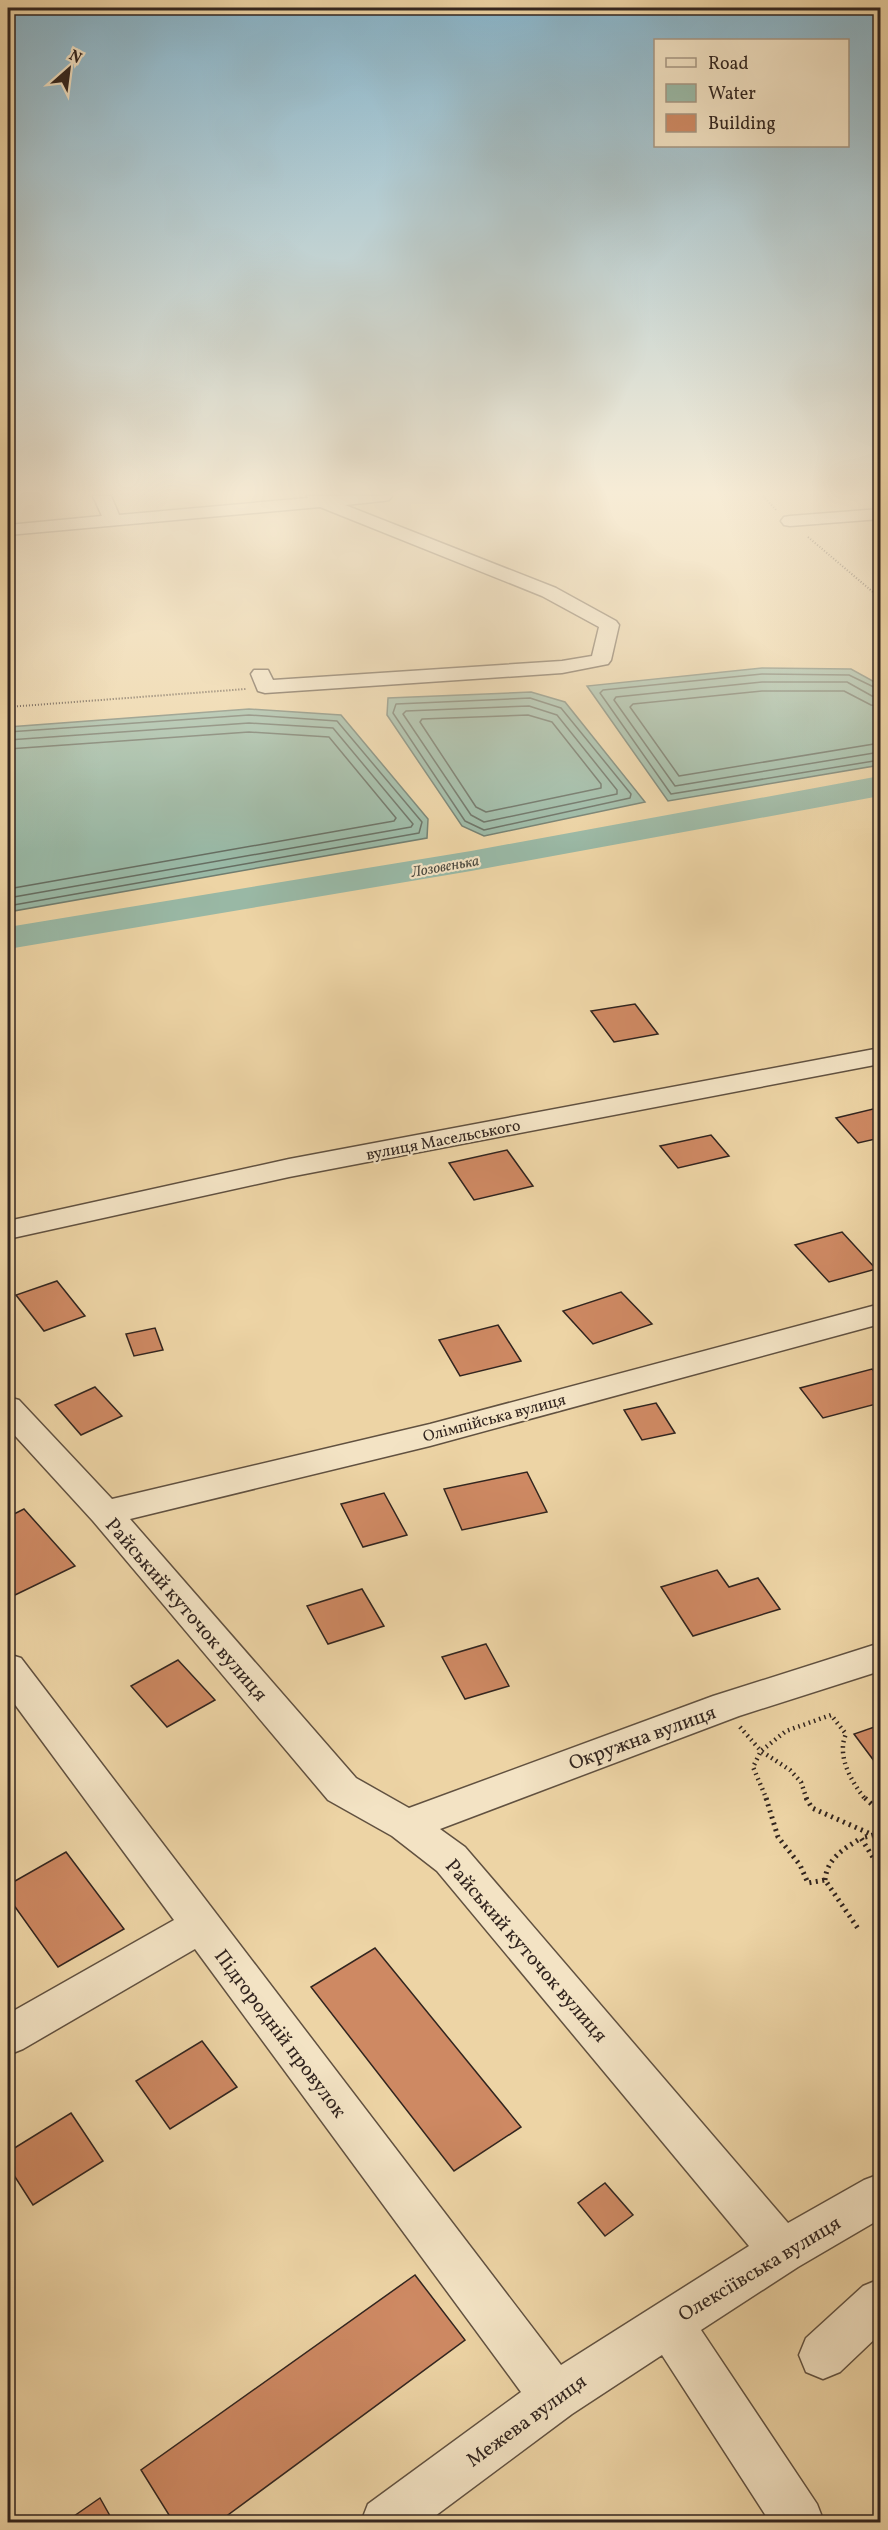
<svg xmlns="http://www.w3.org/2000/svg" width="888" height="2530" font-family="Vollkorn,serif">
<rect width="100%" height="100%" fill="#edd4a5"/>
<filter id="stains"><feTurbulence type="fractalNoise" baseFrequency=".00333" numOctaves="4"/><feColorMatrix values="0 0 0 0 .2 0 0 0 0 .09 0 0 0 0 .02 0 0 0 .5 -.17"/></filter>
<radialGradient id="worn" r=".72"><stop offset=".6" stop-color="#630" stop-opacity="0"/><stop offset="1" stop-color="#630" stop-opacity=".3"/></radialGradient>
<path fill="#99b8a5" stroke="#707d6f" stroke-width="1.5" d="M762,668L851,669L880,685V765L668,801L587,686Z
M531,692L565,702L645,802L484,836L462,826L387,715L388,698Z
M249,709L341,715L428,819L427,838L8,912V727Z"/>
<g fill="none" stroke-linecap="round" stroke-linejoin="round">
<path stroke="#666e62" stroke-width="1.5" d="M880,690L849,675L762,674L603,690L600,693L671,794L880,760
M880,697L872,696L847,682H762L616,697L614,700L675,786L880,752
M530,698L561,708L631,794L630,798L484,830L465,821L393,713L396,704Z
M529,706L557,715L617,790V794L484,822L471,815L403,714L406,711Z
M880,706L871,705L844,691H762L633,704L630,707L679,776L880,743
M528,715L552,722L601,784V788L486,812L476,807L420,722L422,719Z
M8,732L249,715L337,721L422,822L419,833L8,906
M8,740L249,723L333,728L413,824L411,827L8,898
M8,749L249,732L329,737L396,818L394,821L8,889"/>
<path fill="#99b8a5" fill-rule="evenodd" d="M880,776V796L471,871L8,949V927L471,851Z"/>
</g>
<path fill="#ce8963" stroke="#32251f" stroke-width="1.5" d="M635,1004L658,1034L614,1042L591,1011Z
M873,1109L880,1117V1138L858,1143L836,1118Z
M711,1135L729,1156L678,1168L660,1146Z
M507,1150L533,1186L474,1200L449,1163Z
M842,1232L876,1269L829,1282L795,1245Z
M57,1281L85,1316L44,1331L16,1295Z
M621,1292L652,1324L593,1344L563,1311Z
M498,1325L521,1361L460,1376L439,1340Z
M155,1328L163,1350L134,1356L126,1334Z
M872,1369L880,1379V1403L823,1418L800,1388Z
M95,1387L122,1416L81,1435L55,1405Z
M656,1403L675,1433L642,1440L624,1410Z
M527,1472L547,1512L462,1530L444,1489Z
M384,1493L407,1535L363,1547L341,1504Z
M24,1509L75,1566L15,1595L8,1586V1517Z
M717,1570L729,1587L758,1578L780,1609L693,1636L661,1587Z
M362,1589L384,1626L328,1644L307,1606Z
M486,1644L509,1686L465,1699L442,1657Z
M178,1660L215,1700L167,1727L131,1686Z
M880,1725V1769L854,1734Z
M66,1852L124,1929L58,1967L8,1897V1885Z
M375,1948L521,2127L454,2171L311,1987Z
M202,2041L237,2087L170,2129L136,2081Z
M71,2113L103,2161L33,2205L8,2166V2152Z
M605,2183L633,2215L605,2236L578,2203Z
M415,2275L465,2340L217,2523H174L141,2470Z
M100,2498L114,2523H64Z"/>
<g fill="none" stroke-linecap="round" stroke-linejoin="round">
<defs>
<path id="minor" d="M93,496H111L119,515L308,498L307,496H392L389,500L383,501L345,505L556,588L616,621L619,625L611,660L608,664L562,673L265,693L258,691L251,674L254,670H268L273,680L562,661L592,656L599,627L542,596L320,507L8,535V525L102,516Z
M880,509V519L790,526L784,525L781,521L784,517L790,516Z
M880,1048V1064L289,1177L8,1239V1221L289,1159Z
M880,1304V1324L430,1446L130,1519L356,1778L409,1808L713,1696L880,1643V1671L739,1716L440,1829L465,1847L788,2223L864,2180L880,2174V2219L798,2267L701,2330L817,2504L824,2522H770L662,2355L572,2414L427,2522H361L368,2504L521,2392L195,1949L23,2049L8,2055V2014L174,1920L8,1695V1654L21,1658L561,2365L749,2246L437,1871L392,1836L328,1800L93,1521L8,1428V1397L19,1400L112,1499L430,1424Z
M880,2279V2334L840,2372L823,2379L806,2372L799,2355L806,2338L863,2286Z"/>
</defs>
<use href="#minor" stroke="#615140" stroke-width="3"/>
<path stroke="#32251f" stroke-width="2" stroke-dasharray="1 2" stroke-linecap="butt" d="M763,496L777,511
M808,537L880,598
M8,707L246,689"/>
<path stroke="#32251f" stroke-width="4.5" stroke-dasharray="1.5 4" stroke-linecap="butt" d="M740,1727L761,1751L786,1731L831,1715L846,1734C836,1756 852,1783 866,1800
M767,1800L753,1767L761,1751L790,1770L801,1782L807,1800"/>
<path stroke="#32251f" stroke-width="5" stroke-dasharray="2 4.5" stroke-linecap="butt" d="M766,1798L778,1837L800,1865L808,1883L825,1880L859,1930
M806,1798L812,1808L873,1835L861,1838
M865,1798L880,1812
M880,1827L873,1835L880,1844
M825,1880C827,1858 844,1849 861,1838L874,1859L880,1864"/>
<use href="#minor" fill="#f3e3c4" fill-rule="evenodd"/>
</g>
<linearGradient id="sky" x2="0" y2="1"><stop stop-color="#88b6cd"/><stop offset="0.58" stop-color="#f7ecd6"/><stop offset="1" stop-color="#f7ecd6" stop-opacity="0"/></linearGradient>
<rect width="888" height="850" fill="url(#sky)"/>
<g text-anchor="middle" stroke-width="4.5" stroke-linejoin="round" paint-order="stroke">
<g font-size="15" font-style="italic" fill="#4c4a40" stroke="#f3e3c4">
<text transform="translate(445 866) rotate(-10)" y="5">Лозовенька</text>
</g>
<g font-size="16" fill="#32251f" stroke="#f3e3c4">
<text transform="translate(443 1139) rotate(-11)" y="6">вулиця Масельського</text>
<text transform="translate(494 1417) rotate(-15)" y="6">Олімпійська вулиця</text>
</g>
<g font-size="20" fill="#32251f" stroke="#f3e3c4">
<text transform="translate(187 1609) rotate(49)" y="7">Райський куточок вулиця</text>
<text transform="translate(642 1737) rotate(-20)" y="7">Окружна вулиця</text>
<text transform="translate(527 1950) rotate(49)" y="7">Райський куточок вулиця</text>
<text transform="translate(281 2033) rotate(53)" y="7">Підгородній провулок</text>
<text transform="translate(759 2268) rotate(-31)" y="7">Олексіївська вулиця</text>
<text transform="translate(526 2420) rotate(-36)" y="7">Межева вулиця</text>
</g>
</g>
<rect width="888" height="2530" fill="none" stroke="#edd4a5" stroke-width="30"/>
<rect x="9" y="9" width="870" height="2512" fill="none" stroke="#32251f" stroke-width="3"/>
<rect x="15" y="15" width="858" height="2500" fill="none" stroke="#32251f" stroke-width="1.5"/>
<rect x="654" y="39" width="195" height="108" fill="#f3e3c4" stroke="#a69782" stroke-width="1.5"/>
<rect x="666" y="58" width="30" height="9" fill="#f3e3c4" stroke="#a69782" stroke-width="1.5"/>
<text x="708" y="69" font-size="18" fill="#32251f">Road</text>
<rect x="666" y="84" width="30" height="18" fill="#99b8a5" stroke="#a69782" stroke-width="1.5"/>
<text x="708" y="99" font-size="18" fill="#32251f">Water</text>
<rect x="666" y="114" width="30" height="18" fill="#ce8963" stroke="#a69782" stroke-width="1.5"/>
<text x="708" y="129" font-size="18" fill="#32251f">Building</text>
<g transform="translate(69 69) rotate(28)" stroke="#f3e3c4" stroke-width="4.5" paint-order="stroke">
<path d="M0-4.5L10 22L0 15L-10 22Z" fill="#32251f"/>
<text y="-9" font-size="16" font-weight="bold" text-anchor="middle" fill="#32251f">N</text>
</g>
<rect width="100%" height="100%" filter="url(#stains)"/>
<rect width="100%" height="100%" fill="url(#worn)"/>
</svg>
